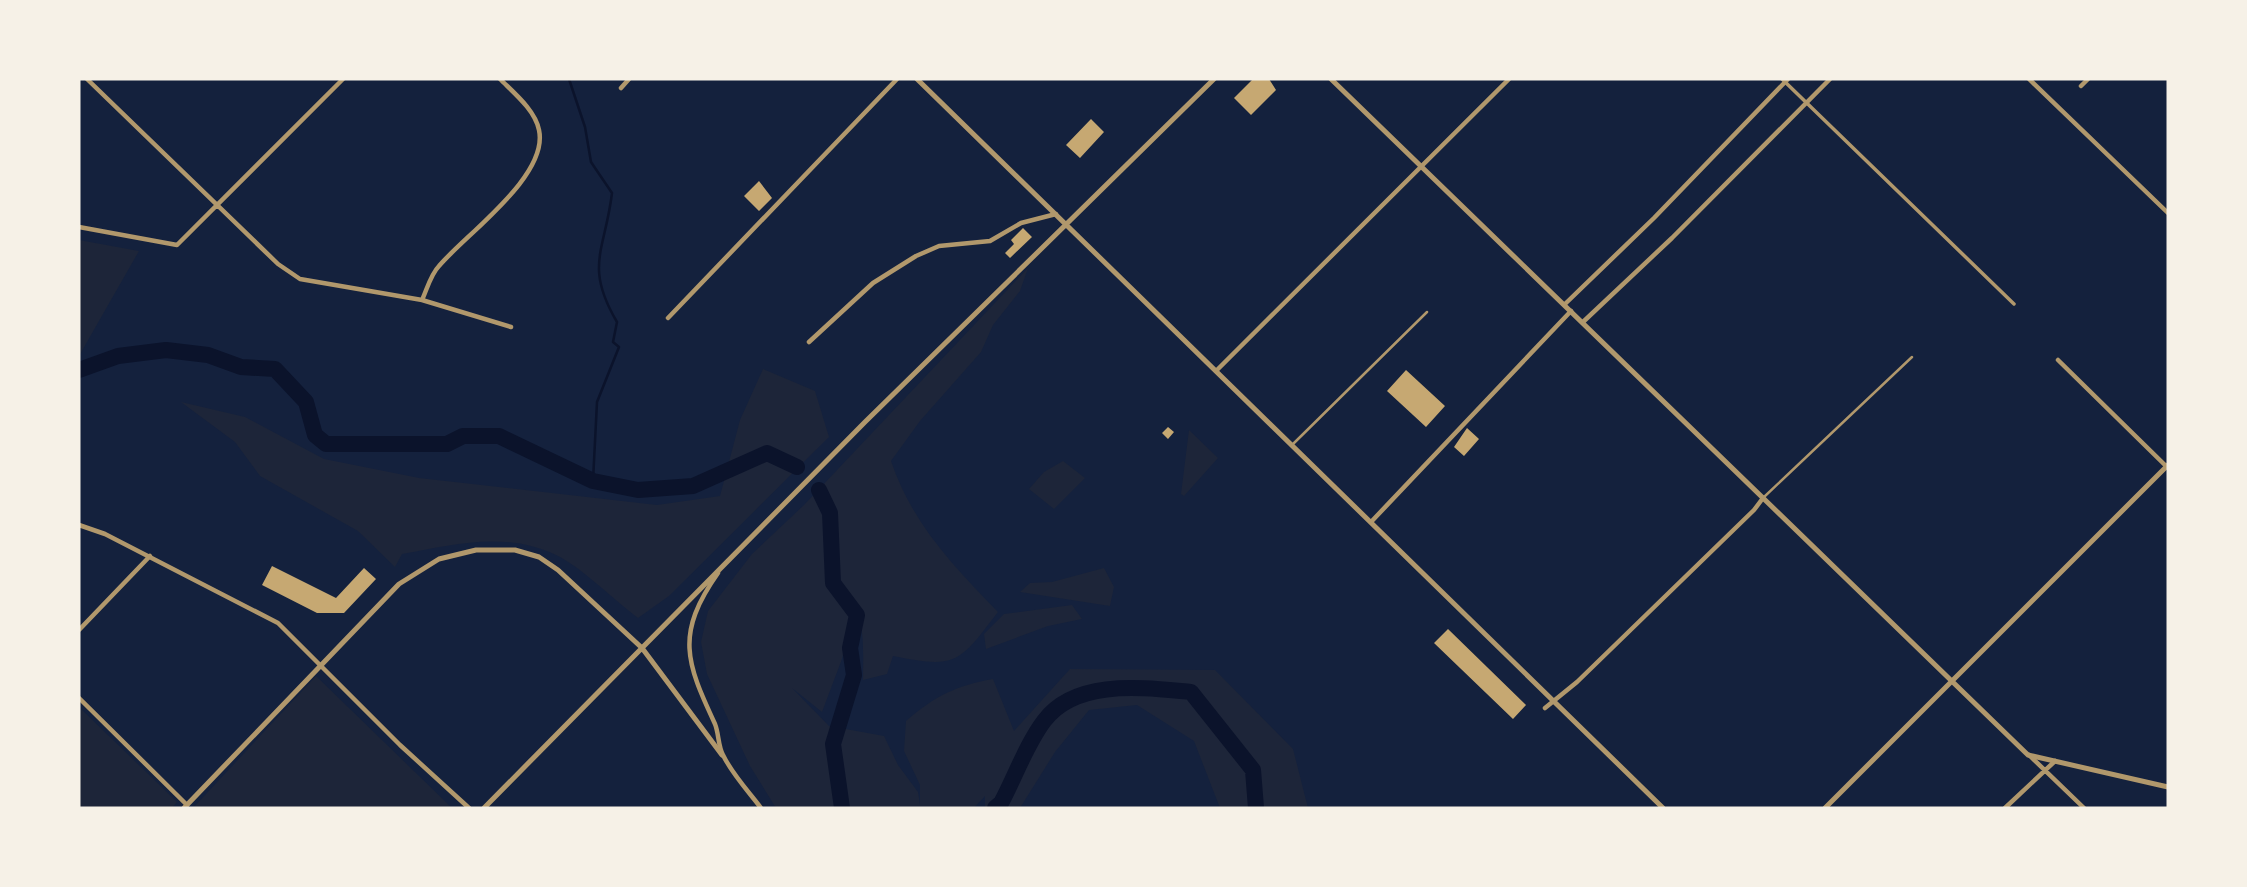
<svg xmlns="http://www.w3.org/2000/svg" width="2247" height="887" font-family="Georgia,serif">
<rect width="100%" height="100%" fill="#14213d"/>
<path fill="#1d2539" d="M79,240L139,251L79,356Z
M1028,268L1020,291L993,325L981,352L920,421L891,461C912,523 953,566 998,612C959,663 957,669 893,656L887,674L863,680C863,641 868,603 830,580L852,615L842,659L822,712L792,688L829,726L884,736L898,765L918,792L920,805V785L904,751L906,721C935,696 955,686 993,679L1014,731L1070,669L1215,670L1293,749L1308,808H1220L1194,741L1137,705L1089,710L1055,752L1020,808H985V796L974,808H776L750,766L707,674L701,642L708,611L752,554L804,505Z
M763,369L815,391L829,437L669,596L638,618C615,601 580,566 556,555C505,531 455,544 402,554L395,567L358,531L260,476L235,442L181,402L245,417L324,459L419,478L657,505L720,496L740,420Z
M1189,430L1218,458L1184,496L1181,494Z
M1063,461L1085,478L1054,509L1029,489L1044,472Z
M1104,568L1114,587L1110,606L1020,592L1030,583L1052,582Z
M1072,605L1082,619L1048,626L986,649L984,634L1004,614Z
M316,676L452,808H193Z
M79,707L177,802L172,808H79Z"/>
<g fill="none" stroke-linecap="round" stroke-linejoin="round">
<path stroke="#0b132b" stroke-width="2.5" d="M569,79L585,127L591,162L612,193C605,251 584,266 617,322L613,342L619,347L597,402L593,481"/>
<path stroke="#0b132b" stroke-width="16" d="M79,370L118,356L166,350L208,355L241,367L275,369L306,402L315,435L326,444H447L463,436H499L593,481L638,490L693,486L767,453L797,467
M819,490L830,513L833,583L857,615L850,648L854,675L833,744L842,808
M995,808L1001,803C1015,777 1026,745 1044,721C1076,678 1145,688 1191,692L1253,770L1256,808"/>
</g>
<path fill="#c6a872" d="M1253,79H1269L1276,90L1251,115L1234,98Z
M1091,119L1104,132L1080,158L1066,145Z
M759,181L772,198L759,211L744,196Z
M1023,228L1032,237L1010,258L1005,253L1014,244L1011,240Z
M1406,370L1445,406L1426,427L1387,391Z
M1168,427L1174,432L1168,439L1162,433Z
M1467,428L1479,439L1464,456L1454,447Z
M272,566L336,598L364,568L376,579L344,613H317L262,585Z
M1448,629L1526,705L1513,719L1434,643Z"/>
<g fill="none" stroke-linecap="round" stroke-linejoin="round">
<path stroke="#b1986c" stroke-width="2.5" d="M1292,445L1427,312
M1764,497L1912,357"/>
<path stroke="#b1986c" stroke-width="3.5" d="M1782,79L2014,304"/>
<path stroke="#b1986c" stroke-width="4.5" d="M87,79L278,264L300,279L422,300L511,327
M2029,79L2168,213
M2081,86L2088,79
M621,88L629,79
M79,227L177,245L343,79
M422,300C427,289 431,274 439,266C466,234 549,176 539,130C535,110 514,93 500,79
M1565,304L1654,218L1788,79
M668,318L897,79
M1583,322L1672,238L1830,79
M809,342L873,283L916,256L939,246L990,241L1021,223L1056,214
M2058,360L2168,468
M1216,371L1509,79
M1371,522L1571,311
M79,525L105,534L278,623L400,745L469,808
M718,573C675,634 686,662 715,724C719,734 718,746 723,755C732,774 749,792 761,808
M79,630L150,556
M79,698L187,805
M1545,708L1577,682L1754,510L1763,498
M2029,755L2084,808
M2005,808L2055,761"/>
<path stroke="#b1986c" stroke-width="5" d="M917,79L1663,808
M1331,79L2028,755L2168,787
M184,808L399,584L439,559L476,550H515L539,557L558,570L642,648L722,755
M484,808L865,422L1214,79
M1825,808L2168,465"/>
</g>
<rect width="2247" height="887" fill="none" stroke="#f6f1e7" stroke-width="161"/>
</svg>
